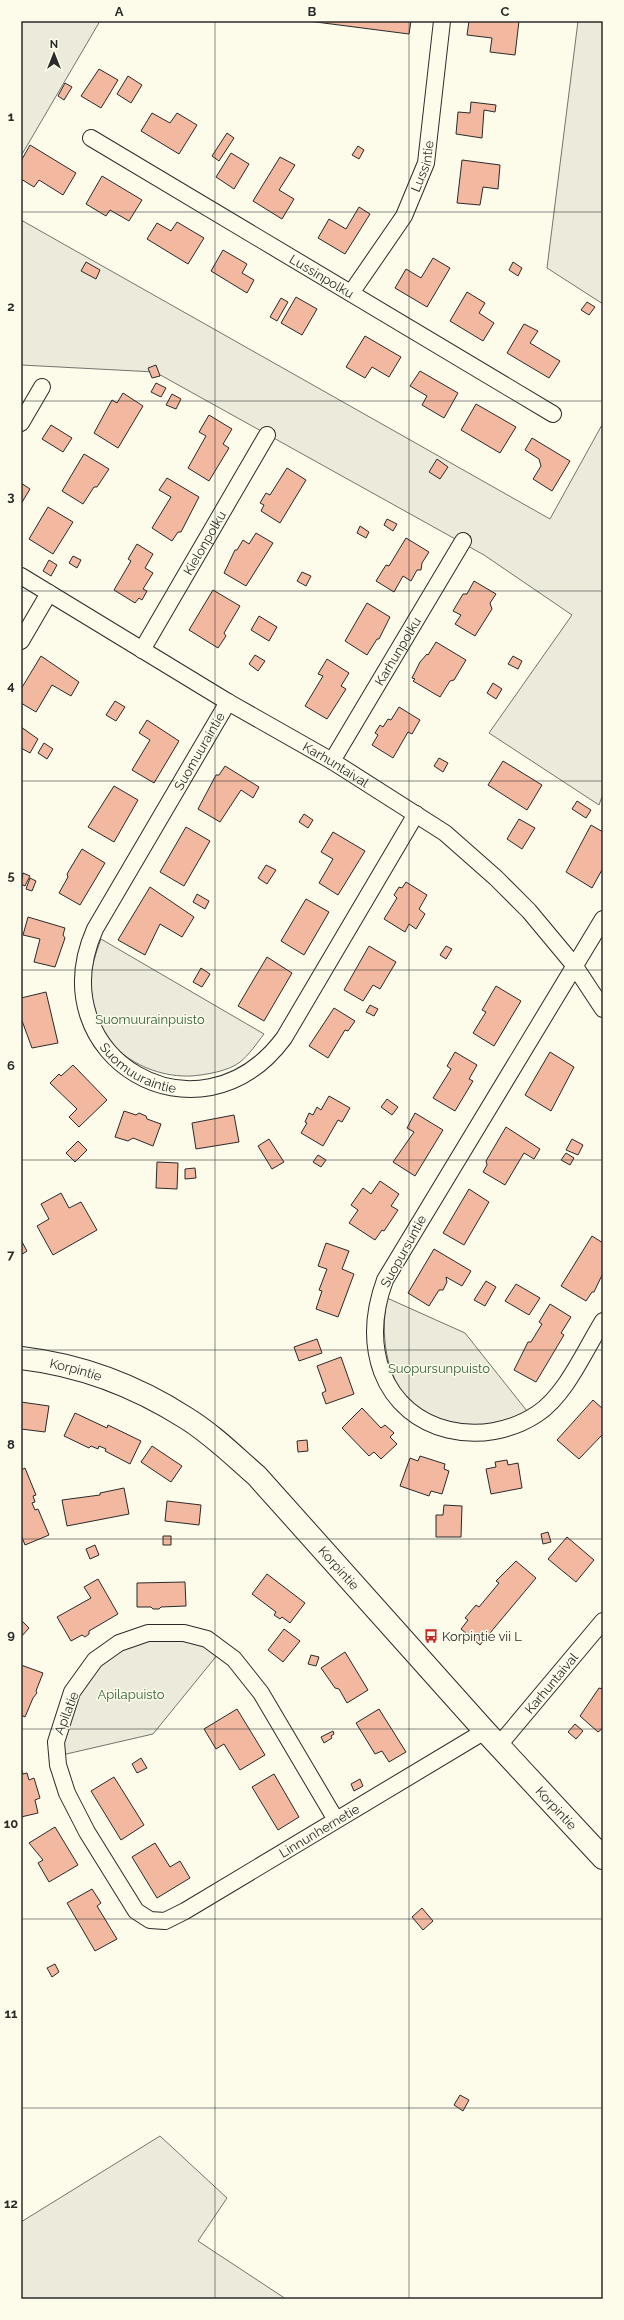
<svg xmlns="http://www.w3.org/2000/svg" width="624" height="2320" font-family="Raleway,sans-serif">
<rect width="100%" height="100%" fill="#fdfbea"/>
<path fill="#ecebdb" stroke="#74746e" d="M21,21H100L21,156Z
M578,21H603V304L547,268Z
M21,220L550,519L603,423V794L599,805L489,733L572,615L484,555L155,372L21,365Z
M101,939L264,1034C257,1043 249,1055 240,1062C229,1071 205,1075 191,1076C139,1078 86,1039 90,983C91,967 96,953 101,939Z
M387,1298L465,1333L527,1411C510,1422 491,1425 471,1425C398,1424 376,1360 387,1298Z
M149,1638C177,1638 195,1637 218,1654L153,1734L62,1755L61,1739L75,1700L99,1663L121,1647Z
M160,2136L227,2198L198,2241L286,2299H21V2222Z"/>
<path fill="#f2b8a0" stroke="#2b2b2b" d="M308,21H411L409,34Z
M469,21H519L515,55L490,52L492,38L467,35Z
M99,69L118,80L101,108L81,96Z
M128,76L142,85L131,103L117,94Z
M65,83L72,87L64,100L58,96Z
M471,102L496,105L495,112L484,110L482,138L456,134L458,112L470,113Z
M152,113L170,123L177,113L197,125L179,154L141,131Z
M227,133L234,138L219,161L212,156Z
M30,145L76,173L63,195L39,180L34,187L21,179V161Z
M358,146L364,150L359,159L352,155Z
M231,153L249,164L234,189L216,177Z
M280,157L295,165L279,190L294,199L282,219L253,201Z
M462,160L500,165L498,189L483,187L480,205L457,203Z
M102,176L142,200L129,221L110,210L106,216L86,204Z
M359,207L370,214L345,254L318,238L329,219L346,229Z
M177,222L204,238L188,264L147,239L157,223L171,231Z
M223,250L247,264L242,273L254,280L247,293L211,271Z
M433,258L450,268L427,307L395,288L406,269L421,278Z
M86,262L100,270L96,279L81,271Z
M513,262L522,268L518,276L509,270Z
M467,292L485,303L479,313L494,323L483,341L450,321Z
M296,297L317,309L302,335L281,323Z
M281,298L288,302L277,321L270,317Z
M587,302L595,307L589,315L581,310Z
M524,324L538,331L530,343L560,361L549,378L507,353Z
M365,336L401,357L389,377L372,367L365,378L346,367Z
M156,365L160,376L152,378L148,368Z
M420,371L458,393L444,418L422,405L427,396L410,386Z
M156,383L166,388L161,397L151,392Z
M123,393L143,406L118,448L94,433L112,400L117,403Z
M172,394L181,399L176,409L166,405Z
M476,404L516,427L500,453L461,430Z
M209,415L232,429L223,444L229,448L209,481L188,468L206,436L199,432Z
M51,425L72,438L63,452L42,439Z
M532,438L570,461L552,491L533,479L541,466L539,459L525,450Z
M84,454L109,469L97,487H94L83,504L62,491Z
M437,459L448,467L440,479L429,472Z
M287,468L306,480L280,523L261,511L264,505L260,503L266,493L270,495Z
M167,478L199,497L181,532H178L172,541L152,528L171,497L159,490Z
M21,483L30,489L21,504Z
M48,507L73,522L53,554L29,539Z
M387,519L397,524L393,531L384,525Z
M360,526L369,532L366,538L357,533Z
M256,533L273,543L246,586L224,573L235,550H237L243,540L249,544Z
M406,538L429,552L422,563L421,570H417L411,581L403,576L394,592L376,581L386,565L389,566Z
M137,544L153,554L145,568L153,573L143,589L147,591L142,600L139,598L135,603L114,590L131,561L128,559Z
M73,556L81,560L77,568L69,563Z
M49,560L57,565L51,576L43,571Z
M302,572L311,576L306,586L297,581Z
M474,581L496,594L490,603L492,609L475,636L455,624L461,615L453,611L463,594H467Z
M213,590L240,606L224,633L226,636L218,648L189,630Z
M367,603L390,617L379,639H377L367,655L345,641Z
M259,616L277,627L269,641L251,630Z
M436,642L466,660L454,680L450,681L440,697L413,681L415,679L412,678L420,662L427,654L428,655Z
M255,655L265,661L258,671L249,664Z
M41,656L79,682L71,696L52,685L36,712L21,703V689Z
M513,656L522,661L518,669L508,664Z
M327,659L349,673L341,686L346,689L327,719L305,706L323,676L318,674Z
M493,683L502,689L496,699L487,693Z
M115,701L125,707L116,721L106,715Z
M399,707L420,720L412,734L408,732L393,758L372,745L378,735L375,733L380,725L383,727L388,719L391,720Z
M147,720L179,741L154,783L132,770L150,740L139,733Z
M21,727L38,739L30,753L21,748Z
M44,743L53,749L47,759L38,753Z
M439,758L448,763L443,772L434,766Z
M503,761L542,785L527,810L488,785Z
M225,766L259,787L253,798L241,790L220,822L198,809L216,775H219Z
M114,786L138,800L114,842L88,827Z
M577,801L591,810L586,818L572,809Z
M304,814L313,820L308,828L299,822Z
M519,819L535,828L522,849L507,839Z
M591,825L603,832V868L592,888L566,872Z
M186,827L210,841L184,886L160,872Z
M333,832L365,851L338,895L319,883L333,859L321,852Z
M82,849L105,863L80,905L59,893L68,877L67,874Z
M266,865L276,870L267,884L258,878Z
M23,873L30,876L25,886L21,884Z
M30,878L36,881L32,891L26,889Z
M406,882L427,895L419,909L425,914L416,929L409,924L405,932L384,919L397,898L394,895L399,887L402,888Z
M150,887L194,917L182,937L160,924L145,955L118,940Z
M197,894L209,901L205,909L193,902Z
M306,899L329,912L304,955L281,941Z
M28,917L65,928L63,935L65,938L55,967L34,962L40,939L23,935Z
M369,946L396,962L380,989L373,985L363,1001L344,990Z
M446,946L452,949L446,959L440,955Z
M267,957L292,973L264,1021L238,1006Z
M201,968L210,974L202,987L193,982Z
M496,986L521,1001L494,1046L473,1033L486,1012L482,1010Z
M46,992L58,1043L32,1048L21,1018V998Z
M370,1005L378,1009L374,1016L366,1012Z
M334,1008L355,1021L348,1031L345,1030L328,1058L309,1046Z
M455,1052L477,1065L469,1079L473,1081L455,1111L433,1098L451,1069L447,1066Z
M550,1052L574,1067L551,1111L525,1095Z
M73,1065L107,1100L79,1127L69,1117L77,1109L50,1083L59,1074L61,1076Z
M329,1096L350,1108L342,1122L338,1120L323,1146L301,1133L307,1123L305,1122L309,1113L313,1115L317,1107L321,1110Z
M387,1099L398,1107L392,1115L381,1107Z
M124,1111L136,1115L139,1113L146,1116L147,1119L161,1124L153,1146L133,1138L128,1141L115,1137Z
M415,1113L443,1130L415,1176L393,1162L414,1132L407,1128Z
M234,1115L239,1142L196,1149L192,1123Z
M506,1127L540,1149L534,1159L524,1153L505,1185L483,1172L487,1165L486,1161Z
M269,1139L284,1162L272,1169L258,1146Z
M572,1139L583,1145L578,1155L566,1150Z
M78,1141L87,1150L75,1162L66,1153Z
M566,1153L574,1158L570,1165L561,1160Z
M318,1155L326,1160L321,1167L313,1162Z
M157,1162L178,1163L177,1189L156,1188Z
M195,1168L196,1178L185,1179V1169Z
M380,1181L399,1194L391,1206L398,1210L384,1231L382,1230L375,1240L349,1223L358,1210L351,1205L363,1188L371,1194Z
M469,1189L489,1202L464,1245L443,1233Z
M61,1193L69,1208L81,1202L97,1230L53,1255L37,1226L49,1219L41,1204Z
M592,1236L603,1243V1273L594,1292H592L586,1301L561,1286Z
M21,1240L27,1251L21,1255Z
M326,1243L349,1251L342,1269L354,1274L338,1317L316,1309L322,1291L319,1290L327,1269L318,1266Z
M434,1249L471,1271L462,1286L446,1277L447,1282L443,1290H439L429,1306L408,1293Z
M486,1281L496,1287L485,1306L474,1300Z
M516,1284L540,1298L529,1315L505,1301Z
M550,1304L571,1317L561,1333L564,1335L536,1382L514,1370L528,1342H531L542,1324L539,1322Z
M317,1339L322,1353L299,1361L294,1347Z
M341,1357L354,1394L326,1404L322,1393L326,1391L317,1366Z
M593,1400L603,1409V1434L579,1459L557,1440Z
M21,1402L49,1406L45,1432L21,1429Z
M362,1408L381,1428L385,1425L394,1433L390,1437L397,1444L381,1459L374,1452L369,1456L342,1428Z
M75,1413L107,1428L108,1425L141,1441L130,1464L105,1451L106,1449L99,1446L98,1449L91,1446L89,1448L64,1436Z
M307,1440L308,1451L298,1452L297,1441Z
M152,1446L182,1466L171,1482L141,1462Z
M420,1456L445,1464L444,1469L449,1471L442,1494L431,1491L429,1496L400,1486L410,1458L418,1461Z
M507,1460L508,1465L518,1463L522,1488L491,1494L486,1469L496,1467L495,1462Z
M25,1468L36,1495L33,1496L35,1502L32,1503L35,1510L38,1509L49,1535L25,1545L21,1535V1470Z
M124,1488L129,1514L67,1526L62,1500L100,1495V1493Z
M167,1501L201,1505L199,1525L165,1521Z
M444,1505L462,1506L461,1537H436V1515H443Z
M548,1532L551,1542L543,1544L541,1534Z
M163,1536H171V1545H163Z
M567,1537L594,1560L576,1582L548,1559Z
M95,1545L99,1555L90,1559L86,1549Z
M516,1561L536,1578L480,1645L461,1629L468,1620L465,1618L476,1605L479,1607L499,1583L496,1581Z
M267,1574L305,1603L290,1623L282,1617L280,1619L274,1615L276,1612L252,1594Z
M98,1579L118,1614L89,1631V1634L85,1637L82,1635L71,1641L57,1617L91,1598L84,1587Z
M185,1582L186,1606L161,1607L159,1609H153L151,1607H137V1583Z
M21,1620L29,1628L21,1637Z
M284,1629L300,1641L283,1662L268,1650Z
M345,1652L368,1690L347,1703L339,1689L335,1688L321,1668Z
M311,1655L319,1657L316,1666L308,1664Z
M21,1665L43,1673L36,1691L37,1693L33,1698L25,1717L21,1715Z
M599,1688L603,1689V1728L598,1732L580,1716Z
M237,1709L265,1755L240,1770L224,1744L216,1749L204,1729Z
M379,1709L406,1752L389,1762L382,1751L375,1754L356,1723Z
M575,1724L583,1731L576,1739L568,1732Z
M333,1731L334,1734L331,1736L332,1738L324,1743L321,1737Z
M141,1758L147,1768L137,1773L132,1764Z
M21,1768L23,1774L27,1773L29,1780L34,1778L40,1798L35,1800L38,1813L21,1817Z
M274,1774L299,1817L278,1830L252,1787Z
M114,1777L144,1825L121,1840L91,1791Z
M360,1779L363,1786L354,1791L351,1784Z
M55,1827L78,1865L49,1882L38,1863L43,1860L29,1843Z
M155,1843L170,1867L180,1861L190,1878L157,1898L132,1857Z
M92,1889L101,1903L97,1906L117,1939L95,1951L67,1903Z
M422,1908L433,1921L423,1930L412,1917Z
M55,1964L59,1972L52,1977L47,1968Z
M460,2095L469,2100L463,2111L454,2105Z"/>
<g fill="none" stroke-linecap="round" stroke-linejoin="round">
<defs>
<g id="street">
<path id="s1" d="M91,138L553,414"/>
<path id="s2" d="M351,293L404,216L426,163L442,21"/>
<path d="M21,423L42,387"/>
<path id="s3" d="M21,576L228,702L332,761L445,833L496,878L529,911L574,965L603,1009"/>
<path d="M21,641L49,593"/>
<path id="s4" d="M142,650L267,435"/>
<path id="s5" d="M228,702L95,929C38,1057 199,1152 284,1038L416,814"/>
<path id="s6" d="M332,761L463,541"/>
<path d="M603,919L385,1280C374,1310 371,1342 382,1372C406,1435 484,1449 537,1414C566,1395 585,1350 603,1321"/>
<path id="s7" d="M499,1745L603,1621"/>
<path id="s8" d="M336,1820L261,1693L234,1659L207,1639L184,1633H148L119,1643L95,1660L72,1692L56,1742L58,1765L67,1793L87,1832L136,1911L150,1920L165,1921L185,1911L485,1731"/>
</g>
<g id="secondary">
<path id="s9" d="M21,1358C81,1365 136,1386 186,1418C212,1434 234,1456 257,1476L485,1731L603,1858"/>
</g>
</defs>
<use href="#street" stroke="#2b2b2b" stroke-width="18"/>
<use href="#secondary" stroke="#2b2b2b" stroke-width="24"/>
<use href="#street" stroke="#fdfbea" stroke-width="16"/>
<use href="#secondary" stroke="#fdfbea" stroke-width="22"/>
</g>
<path fill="none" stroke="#2b2b2b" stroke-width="1" stroke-opacity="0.55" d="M215,21V2299M409,21V2299M21,212H603M21,401H603M21,591H603M21,781H603M21,970H603M21,1160H603M21,1350H603M21,1539H603M21,1729H603M21,1919H603M21,2108H603"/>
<defs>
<symbol id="bus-bare" viewBox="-9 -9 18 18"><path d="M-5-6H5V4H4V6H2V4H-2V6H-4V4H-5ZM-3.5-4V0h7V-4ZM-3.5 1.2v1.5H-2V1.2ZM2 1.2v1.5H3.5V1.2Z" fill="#c62828" stroke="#fdfbea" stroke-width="2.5" paint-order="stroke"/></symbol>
</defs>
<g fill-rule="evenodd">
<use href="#bus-bare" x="421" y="1626" width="20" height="20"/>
</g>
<g text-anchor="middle" stroke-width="3" stroke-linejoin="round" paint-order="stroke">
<g font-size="13" fill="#2b2b2b" stroke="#fdfbea">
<text dy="5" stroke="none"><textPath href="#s2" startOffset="147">Lussintie</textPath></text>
<text dy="5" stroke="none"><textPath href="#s1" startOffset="269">Lussinpolku</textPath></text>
<text dy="5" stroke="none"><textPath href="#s4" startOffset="124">Kielonpolku</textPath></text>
<text dy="5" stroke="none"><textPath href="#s6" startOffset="128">Karhunpolku</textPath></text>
<text transform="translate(199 751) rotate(-60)" y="5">Suomuuraintie</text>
<text dy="5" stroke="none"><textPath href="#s3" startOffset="367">Karhuntaival</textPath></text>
<text dy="5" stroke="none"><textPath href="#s5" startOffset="428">Suomuuraintie</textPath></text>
<text transform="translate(403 1251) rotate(-61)" y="5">Suopursuntie</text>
<text dy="5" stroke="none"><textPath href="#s9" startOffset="56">Korpintie</textPath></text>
<text dy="5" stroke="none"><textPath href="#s9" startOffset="392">Korpintie</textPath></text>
<text dy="5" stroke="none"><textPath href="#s7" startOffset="81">Karhuntaival</textPath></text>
<text transform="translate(66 1713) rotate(-69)" y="5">Apilatie</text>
<text dy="5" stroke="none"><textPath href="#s9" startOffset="716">Korpintie</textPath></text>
<text dy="5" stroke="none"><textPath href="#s8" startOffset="836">Linnunhernetie</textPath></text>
</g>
<g font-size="13" fill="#34623c" stroke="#fdfbea">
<text x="150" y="1024">Suomuurainpuisto</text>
<text x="439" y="1373">Suopursunpuisto</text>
<text x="131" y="1699">Apilapuisto</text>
</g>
<g font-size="13" fill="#2b2b2b" stroke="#fdfbea" text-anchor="start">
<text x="442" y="1641">Korpintie vii L</text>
</g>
</g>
<rect width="624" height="2320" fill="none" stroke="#fdfbea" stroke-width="44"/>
<g transform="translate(54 54)" stroke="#fdfbea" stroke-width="3" paint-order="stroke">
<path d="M0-3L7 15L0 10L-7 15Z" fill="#2b2b2b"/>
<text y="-6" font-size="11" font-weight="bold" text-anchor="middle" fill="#2b2b2b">N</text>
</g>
<rect x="22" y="22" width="580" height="2276" fill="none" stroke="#2b2b2b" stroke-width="1.5"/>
<g font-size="13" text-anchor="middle" font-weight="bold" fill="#2b2b2b">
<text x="119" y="16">A</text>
<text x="312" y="16">B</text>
<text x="505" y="16">C</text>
<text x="11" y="121">1</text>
<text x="11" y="311">2</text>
<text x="11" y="501">3</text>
<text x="11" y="690">4</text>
<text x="11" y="880">5</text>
<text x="11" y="1070">6</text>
<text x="11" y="1259">7</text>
<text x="11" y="1449">8</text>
<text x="11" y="1639">9</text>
<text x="11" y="1828">10</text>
<text x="11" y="2018">11</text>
<text x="11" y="2208">12</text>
</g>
</svg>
